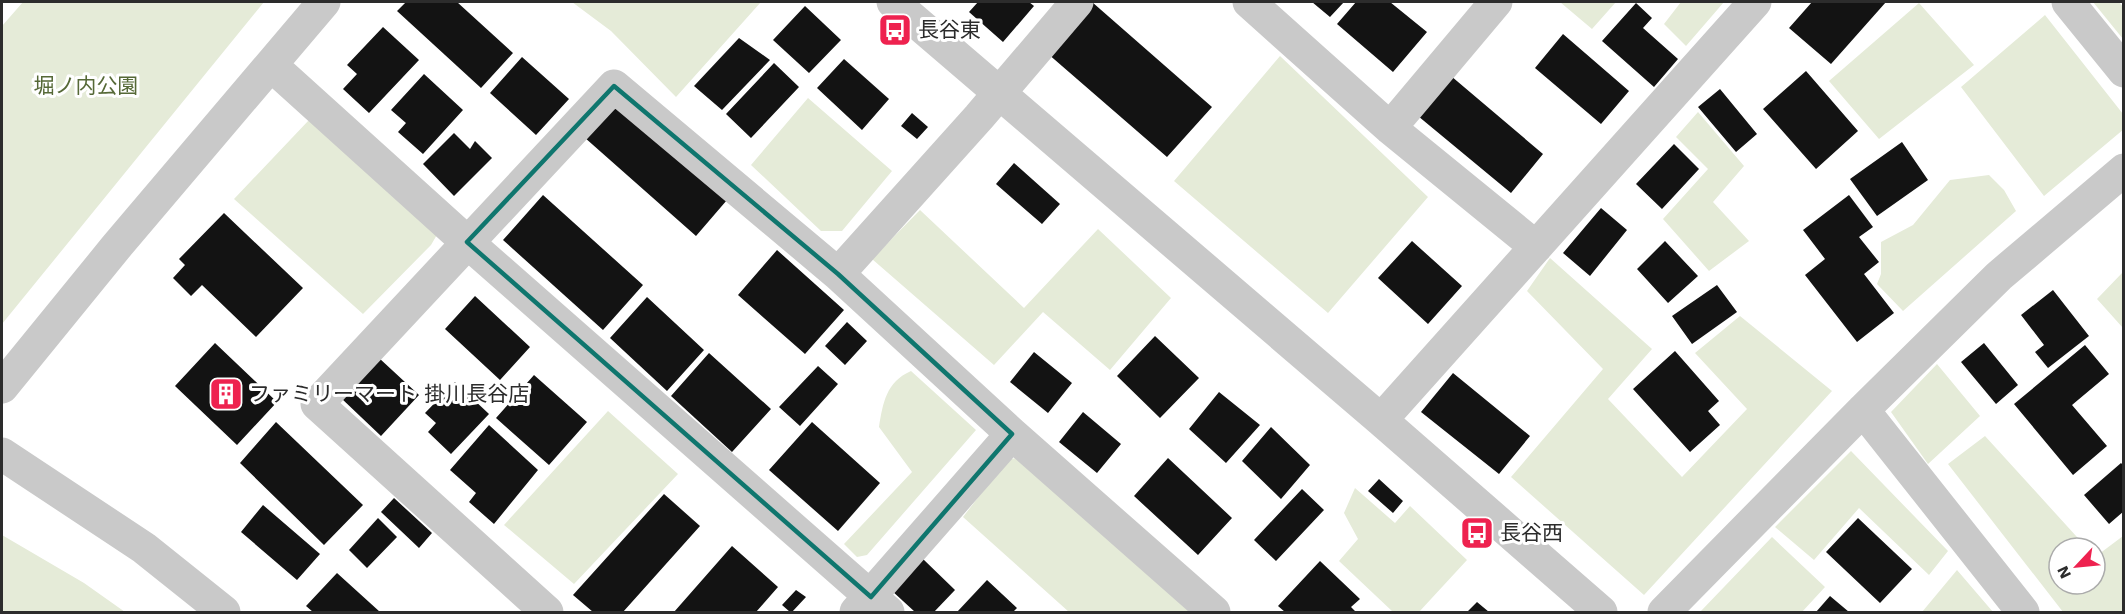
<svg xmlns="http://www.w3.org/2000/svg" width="2125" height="614" font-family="'Work Sans','Noto Sans JP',sans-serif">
<rect width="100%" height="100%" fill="#fff"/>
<path fill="#e5ebd8" d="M23,2H264L2,324V26Z
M572,2H761L676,97L611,31Z
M1560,2H1616L1592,29Z
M1681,2H1724L1686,46L1664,24Z
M2093,2H2119L2123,7V39Z
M1919,3L1974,65L1879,139L1829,81Z
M2045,15L2123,114L2124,129L2044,196L1961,87Z
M1280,56L1428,197L1328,313L1174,181Z
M808,98L892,171L842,231H821L751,165Z
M1698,112L1744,166L1713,202L1749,241L1709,271L1663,219L1708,169L1676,137Z
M309,120L438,233L431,245L363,314L234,199Z
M1989,175L2004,190L2016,211L1903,311L1877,284L1881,274V242L1913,225L1950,180Z
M920,210L1024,308L1098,229L1171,298L1110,370L1043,312L994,365L872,259Z
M1550,258L1652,349L1608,399L1682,477L1747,409L1695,353L1740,316L1832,391L1644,595L1511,477L1603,369L1527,291Z
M2123,272V328L2097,299Z
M1937,364L1980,416L1928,464L1891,412Z
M911,371L976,430L867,555L857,557L844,544L912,472L879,427C883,403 886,382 911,371Z
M608,411L678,474L574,584L504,525Z
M1985,436L2087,548H2059V584H2095V557L2123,536V612H2063L1948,464Z
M1851,451L1948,551L1929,575L1859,508L1814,560L1775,527Z
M1020,457L1194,612H1069L963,517L1007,460Z
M1355,488L1395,523L1410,506L1467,560L1419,612H1393L1339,561L1358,539L1344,513Z
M2,535L84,583L125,612H2Z
M1772,537L1825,587L1802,612H1700Z
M1957,570L1993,612H1922Z"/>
<path fill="#131313" d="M406,2H457L513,53L481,88L397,11Z
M978,2H1029L1034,6L1003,42L969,12Z
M1092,2L1212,107L1167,157L1047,53Z
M1312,2H1344L1330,17Z
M1356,2H1390L1427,32L1393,72L1337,24Z
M1812,2H1886L1831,64L1789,28Z
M1636,3L1652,18L1643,28L1678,59L1654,87L1602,41Z
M805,6L841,40L809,73L773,40Z
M383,27L419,60L369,113L343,89L357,74L347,65Z
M1563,34L1629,91L1601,124L1535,68Z
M739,38L770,60L722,110L694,86Z
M522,57L569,99L536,135L490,93Z
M844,59L889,99L862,130L817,88Z
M774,63L799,87L751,138L726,114Z
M1806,71L1858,131L1816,169L1763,109Z
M424,74L463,110L423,154L398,132L406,123L391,110Z
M1451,76L1543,154L1511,193L1418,116Z
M1720,89L1757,134L1736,152L1698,107Z
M614,101L727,200L696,236L584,137Z
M912,113L928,127L917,139L901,126Z
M454,133L470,149L475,141L492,158L454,196L423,164Z
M1902,142L1928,180L1877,216L1850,179Z
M1674,144L1699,169L1662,209L1636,184Z
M1014,163L1060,204L1042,224L996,184Z
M543,195L643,285L603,330L503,240Z
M1849,195L1873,227L1859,237L1879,262L1864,274L1894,313L1857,342L1805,275L1825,259L1803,230Z
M1601,208L1627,230L1590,276L1563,253Z
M224,213L303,288L256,337L202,285L191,296L173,278L185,265L179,259Z
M1412,241L1462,286L1428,324L1378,278Z
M1665,241L1698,276L1668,303L1637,269Z
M777,250L844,310L805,354L738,295Z
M1717,285L1737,312L1692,344L1672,316Z
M2053,290L2089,336L2048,368L2035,352L2044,345L2021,315Z
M475,296L530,347L500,380L445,329Z
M647,297L704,350L667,391L610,338Z
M847,322L867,341L845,365L825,346Z
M1155,336L1199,378L1160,418L1117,376Z
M215,343L277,402L237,445L175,386Z
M1984,343L2018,385L1996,404L1961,362Z
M2085,345L2109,374L2072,405L2107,446L2073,475L2014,404Z
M1675,351L1719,401L1708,411L1720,425L1690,452L1633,389Z
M1034,352L1072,383L1048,413L1010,382Z
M709,353L771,409L732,452L671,396Z
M379,358L419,395L381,436L341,398Z
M818,366L838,384L800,426L779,407Z
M1453,373L1530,436L1499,474L1421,412Z
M534,375L587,422L549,465L496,418Z
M455,382L489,414L451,454L428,432L436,423L425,413Z
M1219,392L1260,425L1226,463L1189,429Z
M1083,412L1121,444L1097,473L1059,442Z
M276,422L363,505L324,545L240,463Z
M812,422L880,483L838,531L769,470Z
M489,425L538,470L494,524L469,502L476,493L450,470Z
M1271,427L1310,465L1281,499L1242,461Z
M1168,458L1232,518L1198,555L1134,496Z
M2121,463L2124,466V511L2109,524L2084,495Z
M1379,479L1403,501L1393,513L1368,491Z
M1302,489L1324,510L1276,561L1254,540Z
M664,494L700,526L623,612H593L573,595Z
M394,498L432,533L419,548L381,512Z
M263,505L320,554L297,580L241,532Z
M378,518L397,537L367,568L349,550Z
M1858,518L1912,569L1880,603L1826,552Z
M732,546L778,587L756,612H674Z
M922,558L955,590L934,612H915L891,590Z
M1320,561L1360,599L1351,607L1356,612H1285L1278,606Z
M337,573L380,612H313L306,606Z
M987,580L1017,608L1013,612H957Z
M796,590L806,597L792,612H790L782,605Z
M1830,596L1849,612H1816Z
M1477,602L1489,612H1467Z"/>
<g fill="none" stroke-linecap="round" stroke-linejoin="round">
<path stroke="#c9c9c9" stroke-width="33" d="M893,2L1381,420L1601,612
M1249,2L1390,128L1536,247
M2068,2L2124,71
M271,65L467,242L888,612
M1390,128L1496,2
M838,274L979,117L1077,2
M2,387L116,247L324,2
M1863,410L2023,612
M1381,420L1755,2
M2,454L144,548L224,612
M547,612L317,404L614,86L838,274L1012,434L1214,612
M856,612L1012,434
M1664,612L1863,410L1999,276L2124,170"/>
</g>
<path fill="none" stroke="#0f766e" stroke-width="4.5" stroke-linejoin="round" d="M614,86L838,274L1012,434L871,597L467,242Z"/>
<defs>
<symbol id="bus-square" viewBox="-11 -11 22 22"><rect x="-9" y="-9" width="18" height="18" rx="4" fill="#ee224f" stroke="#fff"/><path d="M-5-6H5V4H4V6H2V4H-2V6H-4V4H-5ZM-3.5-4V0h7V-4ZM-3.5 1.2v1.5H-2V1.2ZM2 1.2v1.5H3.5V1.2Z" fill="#fff"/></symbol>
<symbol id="building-square" viewBox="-11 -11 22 22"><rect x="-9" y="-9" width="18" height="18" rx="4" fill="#ee224f" stroke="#fff"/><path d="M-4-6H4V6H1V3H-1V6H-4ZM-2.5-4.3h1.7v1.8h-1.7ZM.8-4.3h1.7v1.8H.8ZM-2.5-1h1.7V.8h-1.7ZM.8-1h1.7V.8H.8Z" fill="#fff"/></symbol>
</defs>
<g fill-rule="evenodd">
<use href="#bus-square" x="876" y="11" width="38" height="38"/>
<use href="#building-square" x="207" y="375" width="38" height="38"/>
<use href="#bus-square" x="1458" y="514" width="38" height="38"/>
</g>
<g text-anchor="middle" stroke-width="6" stroke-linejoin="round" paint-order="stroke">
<g font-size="21" fill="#2c2c2c" stroke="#fff" text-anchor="start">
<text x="918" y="37">長谷東</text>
<text x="249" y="401">ファミリーマート 掛川長谷店</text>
<text x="1500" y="540">長谷西</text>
</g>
<g font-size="21" fill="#566937" stroke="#fff">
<text x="86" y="93">堀ノ内公園</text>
</g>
</g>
<rect width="2125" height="614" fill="none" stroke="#2c2c2c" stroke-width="6"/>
<g transform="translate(2077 566) rotate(244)"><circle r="28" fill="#ffffff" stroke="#ababab" stroke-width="1.5"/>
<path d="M0-4.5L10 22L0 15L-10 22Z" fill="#ee224f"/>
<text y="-9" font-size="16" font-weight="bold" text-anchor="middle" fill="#2c2c2c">N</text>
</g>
</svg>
